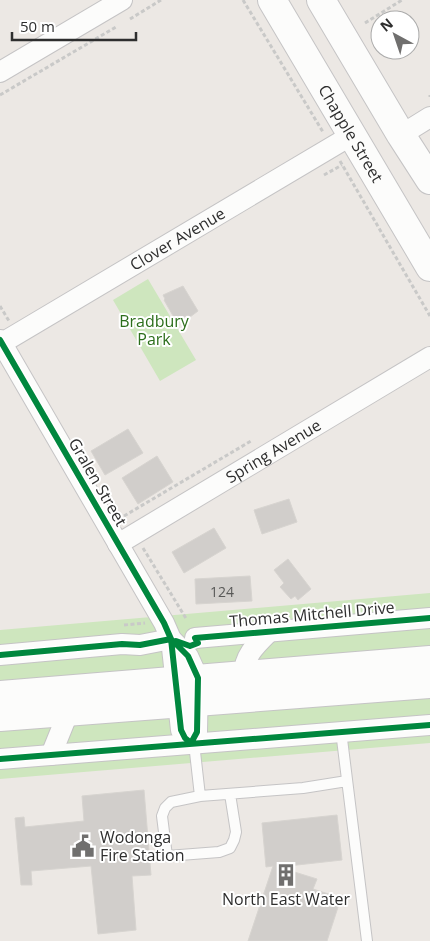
<svg xmlns="http://www.w3.org/2000/svg" width="430" height="941" font-family="'Open Sans',sans-serif">
<rect width="100%" height="100%" fill="#ece8e4"/>
<path fill="#cee6be" d="M148,279L196,360L160,381L113,300Z
M430,593V743L0,779V630Z"/>
<path fill="#d1cecb" stroke="#d7d4d0" d="M183,286L198,311L190,317L188,315L176,321L164,300L165,299L163,295Z
M128,429L143,453L105,475L91,451Z
M157,456L173,482L138,504L122,478Z
M289,499L297,522L262,534L254,510Z
M214,528L226,548L184,573L172,552Z
M288,559L311,589L298,600L295,596L291,599L280,587L284,583L274,570Z
M250,576L252,601L196,604L195,579Z
M144,790L151,875L132,876L136,930L98,934L91,866L31,871L32,885H21L15,818L24,817L25,827L84,821L82,796Z
M337,815L342,860L288,866V870L317,879L313,889L341,898L327,941H248L273,866L266,867L262,823Z"/>
<g fill="none" stroke-linecap="round" stroke-linejoin="round">
<defs>
<path id="lane" d="M341,731L367,941
M191,743L195,752L200,796
M230,794L236,832L234,840L230,848L219,852L167,856L162,816L165,808L171,802L200,796L303,788L347,781"/>
<g id="street">
<path d="M0,72L122,0"/>
<path d="M401,135L430,117"/>
<path d="M0,340L164,623L171,639L181,730L185,738L191,743L197,732L198,678L188,656L171,639"/>
<path id="s1" d="M2,343L352,135"/>
<path id="s2" d="M118,544L430,357"/>
<path d="M195,638L430,618"/>
<path d="M0,655L122,644L140,645L171,639"/>
<path d="M244,674C244,655 257,644 270,631"/>
<path d="M51,755L68,713"/>
<path d="M0,759L430,725"/>
</g>
<g id="secondary">
<path id="s3" d="M272,0L430,267"/>
<path d="M321,0L401,135L430,180"/>
<path d="M0,695L430,660"/>
<path d="M0,717L430,684"/>
</g>
</defs>
<use href="#lane" stroke="#c5c4c5" stroke-width="12"/>
<use href="#street" stroke="#c5c4c5" stroke-width="22"/>
<use href="#secondary" stroke="#c5c4c5" stroke-width="30"/>
<path stroke="#c9c9c8" stroke-width="3" stroke-dasharray="4 2.5" stroke-linecap="butt" d="M243,0L323,132
M130,19L161,0
M365,23L402,0
M0,95L116,27
M430,95V97
M340,161L430,316
M324,175L342,165
M0,306L9,321
M124,516L251,441
M143,548L187,620
M124,625L145,623"/>
<use href="#lane" stroke="#fcfcfb" stroke-width="10"/>
<use href="#street" stroke="#fcfcfb" stroke-width="20"/>
<use href="#secondary" stroke="#fcfcfb" stroke-width="28"/>
<defs>
<path id="cycleway" d="M0,340L164,623L171,639L181,730L185,738L191,743L197,732L198,678L188,656L171,639
M176,641L190,646L198,643L195,638L430,618
M0,655L122,644L140,645L171,639
M0,759L430,725"/>
</defs>
<use href="#cycleway" stroke="#fff" stroke-width="9"/>
<use href="#cycleway" stroke="#00873e" stroke-width="6"/>
</g>
<defs>
<symbol id="civic-bare" viewBox="-9 -9 18 18"><path d="M-.6-6.5H3V-4.5H.6V-3L4-1V1h2V6H-6V1h2V-1L-.6-3ZM-1.2 2.5V6h2.4V2.5Z" fill="#706f6e" stroke="#fff" stroke-width="2.5" paint-order="stroke"/></symbol>
<symbol id="building-bare" viewBox="-9 -9 18 18"><path d="M-4-6H4V6H1V3H-1V6H-4ZM-2.5-4.3h1.7v1.8h-1.7ZM.8-4.3h1.7v1.8H.8ZM-2.5-1h1.7V.8h-1.7ZM.8-1h1.7V.8H.8Z" fill="#706f6e" stroke="#fff" stroke-width="2.5" paint-order="stroke"/></symbol>
</defs>
<g fill-rule="evenodd">
<use href="#civic-bare" x="67" y="830" width="32" height="32"/>
<use href="#building-bare" x="270" y="859" width="32" height="32"/>
</g>
<g text-anchor="middle" stroke-width="4" stroke-linejoin="round" paint-order="stroke">
<g font-size="14" fill="#585857">
<text x="222" y="597">124</text>
</g>
<g font-size="16" fill="#2e2e2e" stroke="#fff">
<text dy="6" stroke="none"><textPath href="#s3" startOffset="155">Chapple Street</textPath></text>
<text dy="6" stroke="none"><textPath href="#s1" startOffset="204">Clover Avenue</textPath></text>
<text dy="6" stroke="none"><textPath href="#s2" startOffset="181">Spring Avenue</textPath></text>
<text transform="translate(98 482) rotate(60)" y="6">Gralen Street</text>
<text transform="translate(312 614) rotate(-5)" y="6">Thomas Mitchell Drive</text>
</g>
<g font-size="16" fill="#2c6e1b" stroke="#fff">
<text x="154" y="327">Bradbury<tspan x="154" dy="18">Park</tspan></text>
</g>
<g font-size="16" fill="#2e2e2e" stroke="#fff" text-anchor="start">
<text x="100" y="843">Wodonga<tspan x="100" dy="18">Fire Station</tspan></text>
<text x="286" y="905" text-anchor="middle">North East Water</text>
</g>
</g>
<g transform="translate(395 35) rotate(320)"><circle r="24" fill="#ffffff" stroke="#ababab"/>
<path d="M0-4L9 19L0 12L-9 19Z" fill="#706f6e"/>
<text y="-8" font-size="14" font-weight="bold" text-anchor="middle" fill="#2e2e2e">N</text>
</g>
<path d="M12 32v8h124v-8" fill="none" stroke="#2e2e2e" stroke-width="2.5"/>
<text x="20" y="32" font-size="15" fill="#2e2e2e" stroke="#ffffff" stroke-width="4" paint-order="stroke">50 m</text>
</svg>
